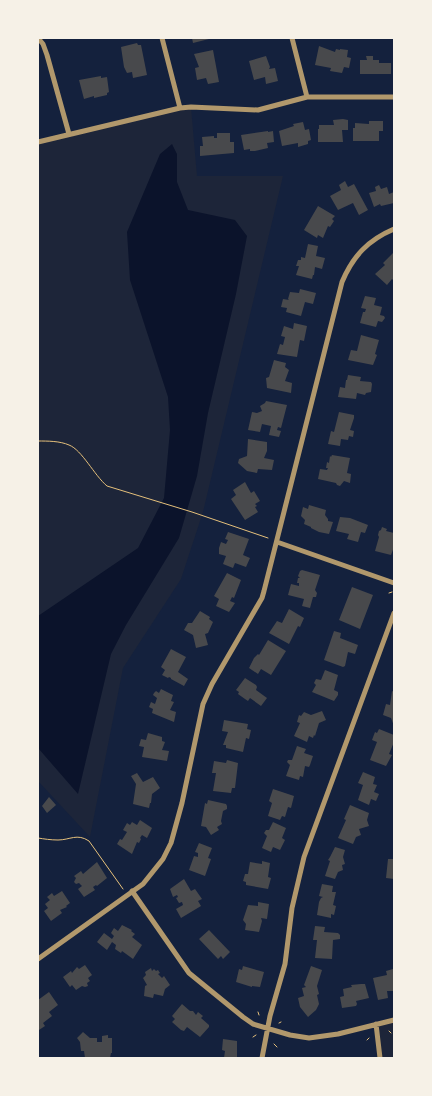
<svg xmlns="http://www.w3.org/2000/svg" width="432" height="1096" font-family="Quicksand,sans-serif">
<rect width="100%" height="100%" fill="#14213d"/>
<path fill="#1d2539" d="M191,107L197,176H283L203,512L181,579L123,668L90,837L38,781V142Z
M394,1020V1058H380L376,1024Z"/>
<path fill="#0b132b" d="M172,144L177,154V182L188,210L235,220L247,236L236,294L208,413L197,476L179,538L126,625L111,654L78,794L38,748V616L138,548L164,498L170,430L168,397L130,280L127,232L160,154Z"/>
<path fill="#48494c" d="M192,38H208L209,39L193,43Z
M137,43L138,45H141L147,75L133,78L132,72L127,73L124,67L121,47Z
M319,46L335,52L336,49L340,50V49L348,50L347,57L351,58L349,68L344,67L342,73L330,71L331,68L315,65Z
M213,50L219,82L208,84L206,78L197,80L195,68L199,67L194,54Z
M266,56L270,67L269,69L275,68L278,81L266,84L265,77L254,80L249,61Z
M366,56H373V60H379V63H391V74H360V60H367Z
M101,76V78L107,77L109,92L107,93V95L94,98V96L84,99L79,80Z
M343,119L348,120V130H342L343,142H318V129H319V125H334L333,120Z
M369,121H383V131H379V141H353V128H355V123L369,124Z
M303,122L305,130L309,129L311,140L308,141V144L298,147V143L282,146L279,131L294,126L293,124Z
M268,131V132L273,131L274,142L267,143L268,148L255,151H250V149L244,150L241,135Z
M217,133H230V142H234V153L200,156V146H203L202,137L214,136V138H217Z
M345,181L348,187L354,184L368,210L359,215L353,203L338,210L330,196L341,190L339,185Z
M379,185L381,189L387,187L389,194L394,192V203L381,206L380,204L374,207L369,193L376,191L375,187Z
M318,206L335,216L332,219L334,221L330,227L328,226L323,238L318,235L317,238L304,230Z
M308,244L318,246L316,256L325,258L322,269L315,267L314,275H313L312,279L296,275L299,266H296L298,260H301V257L305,258Z
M393,253L394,255V281L392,279L387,285L375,274L385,265L383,263Z
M300,289L316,293L313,304L305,302L301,316L286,312L287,308L281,307L283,299L289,300L288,299L290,292L299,293Z
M365,296L376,298L374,305L382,307L380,315L384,316L385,318L382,322L378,321L376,327L360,323L363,312H365L366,309L361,308Z
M294,323L307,326L304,341L300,340L297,357L277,354L280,344L283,345L285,337L281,336L284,326L293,329Z
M361,335L379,340L375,354L377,355L373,365L348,360L351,350L357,351Z
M274,360L286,363L285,367L289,370L285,381L292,383L291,393L267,388L266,378L269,377Z
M348,375L361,377L360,381L371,382L372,384L371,392L366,393L365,395L357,393L356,399L338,397L340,387L345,388L346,380H347Z
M266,401L287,405L281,428L278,427L277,430L281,431L279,437L269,435L271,426L262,424L260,432L248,430L252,412L257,413L262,411L260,406L265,403Z
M339,412L354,415V418L350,430L354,431L353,437L349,436L348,440L341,439L340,446L328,444L331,431L334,432Z
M248,439L267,442V451L264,458L274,460L272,470L258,469L257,473L247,471L238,463L239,459L247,456Z
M332,455L350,458L347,473L351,474L350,483L344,481L340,486L337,485L336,483L318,479L320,469L327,470L328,468H326L327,462L329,463L330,456L331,457Z
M245,482L251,493L254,491L260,501L255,504L257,506L255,507L258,512L245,520L231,499L236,495L233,490Z
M309,505L326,510L325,515L328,519V521L333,522L329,534L319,532L311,528V527L304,524L305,520L301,516L303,507L308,509Z
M340,517L350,518L368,525L365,533L361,532L358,542L347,539L349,534L336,531Z
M382,527L387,529L386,531L394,533L393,546L394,547L391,555L375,551L379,537L378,535L379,531L381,530Z
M228,532L249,539L243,555L250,558L246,567L235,563L233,568L223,564L226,556L219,554V548L221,542L226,544L228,540L225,539Z
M302,570L320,575L315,590L317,593L316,597H313L310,608L302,606L304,599L288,595L291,584L299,586V583H297L298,578H300L298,576L300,571Z
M227,573L241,580L234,598L232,597L230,601L235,603L229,612L216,606L219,599L214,596Z
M352,587L373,595L360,629L339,620Z
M289,609L304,618L300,627L298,626L289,644L269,633L277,621L282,623Z
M200,611L210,617L209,619L213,622L208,633L205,634L208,645L196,648L193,635L184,630L188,623H192Z
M334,631L341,633L340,638L358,645L355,654L348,652L345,666L343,667L324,660Z
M268,640L286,651L271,675L261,669L258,674L249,668L254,658L258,654L259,655Z
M171,649L186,657L178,672L188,679L184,686L171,679V678L169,677L168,678L162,675L165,670L161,667Z
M325,670L338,675L334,690L338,692V695L334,701L312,692L316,685L314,683L316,679L321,680Z
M245,678L256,685L257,687L256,690L267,698L261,706L250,698L248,701L245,699L238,694L239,692L236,690Z
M161,689L173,695L171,701L174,702L170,710L176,712L174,722L152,713L153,709L149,707L151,702L155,704L157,698L153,695L154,693L156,691L159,693Z
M392,691L394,692V726L391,718L383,715L386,704L390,705Z
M322,711L326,720L319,723L315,736L314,735L313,738L309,736L307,742L294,736L300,723L297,722L299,715L301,716L304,712L311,715Z
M224,720L248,724L247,729L251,730L249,739L246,738L243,752L226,748V745H223L228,732L222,731Z
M379,729L394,735L393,739L394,742L389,754L392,755L386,766L370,760L377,742L372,740L375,732L377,733Z
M148,733L162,737V741L165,742L162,750L169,751L167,761L142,757L144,747L139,746L141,739L146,740Z
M297,746L306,749L304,753L313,756L310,765L309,767L305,766L303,777L300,776L299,780L286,776L290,765L287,762L288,760H292Z
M227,760L238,763L235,788H232L231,793L213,791L216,773H212L214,761L226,763Z
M363,772L375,777L373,784L377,785L374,792L379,794L376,801L371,799L369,805L358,800L363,785L358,783Z
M137,773L143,782L153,777L160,788L152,794L151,803H150L149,808L133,804L136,784L131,776Z
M273,789L294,796L291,808L288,807L285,817L282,816L280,820L268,816L272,803L269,801Z
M49,797L56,805L47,813L42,806Z
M208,800L226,804L227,806V809L223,811L221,821L222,824L217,827L219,830L211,835L206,827L201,826L205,803L207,804Z
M350,805L369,813L367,820L369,826L359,829L361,835L356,837L353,844L338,838L346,820L344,819Z
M140,820L152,828L147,838L142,835L140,838L141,839L139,843L137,842L132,854L117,844L120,839L122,840L127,832L123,830L127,823L130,825L132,822L137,825Z
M273,822L286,828L282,838L285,840L280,850L273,847L271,852L262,848L267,836L264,833L266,830H269Z
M199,843L212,848L208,858L211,859L205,876L189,870L194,856L198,857V853L195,852Z
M335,847L345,850L343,857L345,864L342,865L343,870L338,872L335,879L325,876L330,861L328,860L330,857Z
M388,859H394V879L386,878Z
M262,861L270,863L268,877L271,878L268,889L246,885V882L243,881L245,874H248L250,862L262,864Z
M97,862L107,878L97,886L96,885L93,887L95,890L84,897L78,889L82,886L79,883L76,884L74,882L76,878L74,876L81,871L83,874Z
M184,879L191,891L195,889L202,899L198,901L201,906L181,918L176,909L183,905L182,902L179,903L176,898L178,897L177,895L173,897L170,889Z
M322,884L333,886L332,892H336L333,905L336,906L334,915L331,914V918L317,915L319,902L321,898L323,897L319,896Z
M62,891L70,903L66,906L67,907L60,910L62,913L51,921L44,911L48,908L45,904L50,900L47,897L52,893L54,896Z
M258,902L269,904L267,919L261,918L262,921L259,932L245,930L246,924L243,920L248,905L258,906Z
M122,925L132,930L131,931L135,934L132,937L142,945L133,959L122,951L121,953L115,949L116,945L112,942L107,950L97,942L104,933L112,939L114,936L111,933L114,928L118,931Z
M315,926L325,927L324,932L338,933L340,935V939L333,940L332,959L315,958L317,940H313Z
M209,930L230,952L223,959L221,956L218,959L199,939Z
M85,965L92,975L88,978L90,981L87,983L88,986L85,987L82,986L76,990L72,985L70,987L63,977L71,971L72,973L77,967L79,969Z
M243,966L264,972L260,987L252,986V987L236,982L239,969L242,970Z
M311,966L322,970L317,986L319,994L317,995L319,1004L316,1010L308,1017L300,1007L298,998L304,996L302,988L306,987L304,985Z
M151,968L152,971L154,969L156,971L158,970L160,973L158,974L162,978L164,976L170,985L165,989L163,996L154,994L153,998L144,996L145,986L147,985L143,978L146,975L145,972Z
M393,969L394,973V991H387L388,998L378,1000L373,978L387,975L386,971Z
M361,984H365L369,998L356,1001L357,1004L356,1006L342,1008L340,997L344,996L343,989L352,987L351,985Z
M49,992L58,1005L49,1012L52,1016L43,1023L45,1026L39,1030L38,1028V1000Z
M182,1004L190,1011H193L196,1015L198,1012L203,1016L201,1018L209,1025V1027L200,1037L187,1027L184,1031L181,1030L172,1022L175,1019L172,1016Z
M83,1032L90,1038H97V1042H102V1036L108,1035V1038H112V1053H111L110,1058H85L84,1051H81L80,1042L77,1038Z
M223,1039L237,1041V1058H224L225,1051L222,1050Z"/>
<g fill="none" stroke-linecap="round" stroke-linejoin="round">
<path stroke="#e5c07b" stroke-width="1" d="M38,441C48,441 60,441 69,445C82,450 94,475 107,486L192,512L268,538
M389,593L392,592
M38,838C44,839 51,840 58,840C70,840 77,833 89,841L123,889
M258,1012L259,1015
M279,1023L281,1022
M389,1031L391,1033
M253,1037L256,1035
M367,1040L369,1038
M274,1044L277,1047"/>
<path stroke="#b1986c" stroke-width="5" d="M38,38L43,44L47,55L69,134
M162,38L180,108
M292,38L307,97
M38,142L180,108L191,107L258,110L307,97H394
M277,542L394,583
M132,891L189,973L243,1017L253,1024L290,1035L309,1038L338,1034L394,1020
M38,959L143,884L163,859L171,843L182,803L203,704L212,684L262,598L264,591L342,282C353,256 368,240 394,229
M376,1024L380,1058
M262,1058L270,1016L285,964L292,908L304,857L394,613"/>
</g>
<rect width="432" height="1096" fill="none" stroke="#f6f1e7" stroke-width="78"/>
</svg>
